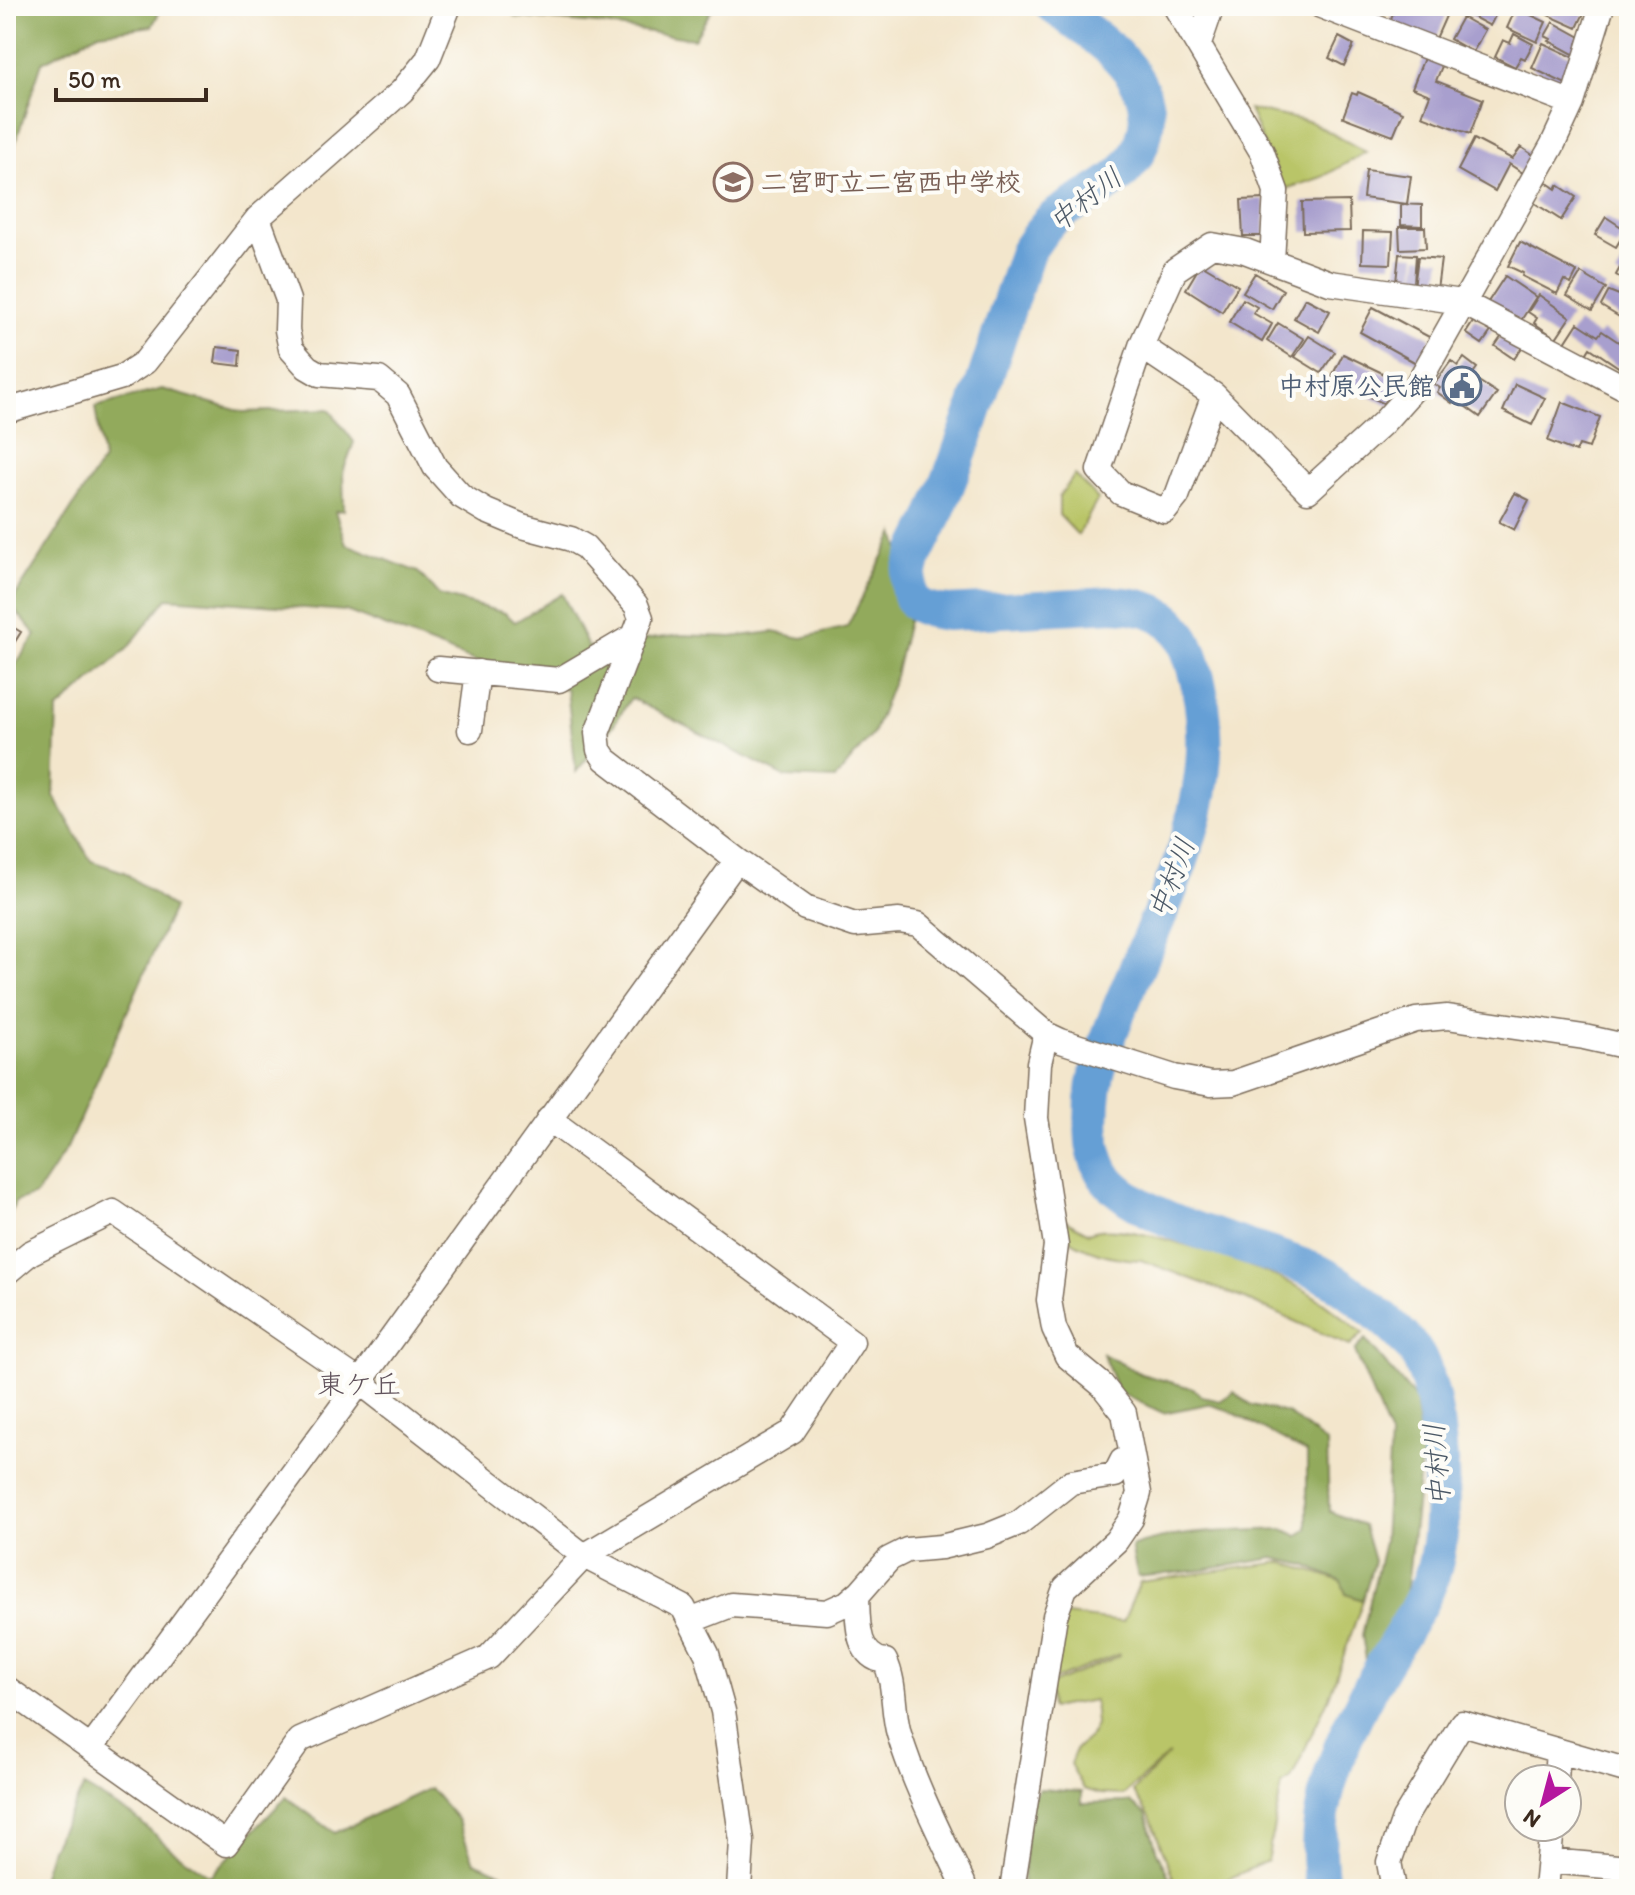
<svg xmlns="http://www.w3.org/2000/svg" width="1635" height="1895" font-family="Itim,'Klee One',sans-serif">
<rect width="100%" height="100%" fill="#fdfcf7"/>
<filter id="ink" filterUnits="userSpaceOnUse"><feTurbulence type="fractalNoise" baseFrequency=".0125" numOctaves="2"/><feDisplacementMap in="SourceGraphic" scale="16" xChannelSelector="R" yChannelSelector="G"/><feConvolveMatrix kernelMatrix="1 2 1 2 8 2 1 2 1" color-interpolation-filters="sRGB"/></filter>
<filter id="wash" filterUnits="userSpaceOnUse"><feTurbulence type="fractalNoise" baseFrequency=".006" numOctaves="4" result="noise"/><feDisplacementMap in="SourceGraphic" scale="32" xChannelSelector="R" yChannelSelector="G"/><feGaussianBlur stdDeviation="1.8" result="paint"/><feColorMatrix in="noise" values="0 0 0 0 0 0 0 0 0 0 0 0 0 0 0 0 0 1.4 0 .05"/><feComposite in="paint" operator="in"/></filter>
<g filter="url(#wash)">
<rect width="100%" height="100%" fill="#f3e6cc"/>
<path fill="#b9c567" stroke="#7a7842" stroke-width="2" d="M1249,109L1311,122L1366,152L1322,177L1282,190Z
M1075,475L1098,499L1078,535L1059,515V496Z
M1061,1218L1089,1233C1120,1216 1269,1270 1302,1289C1324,1300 1343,1319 1363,1333L1350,1346L1245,1299L1141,1260C1114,1259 1080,1251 1060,1232Z
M1282,1562L1342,1581L1346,1594L1363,1600L1329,1697L1291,1779L1282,1785L1267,1861L1217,1884L1212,1889H1181L1177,1888L1150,1817L1133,1791L1169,1754L1123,1795L1100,1794L1084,1789L1070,1764L1076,1749L1091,1735L1096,1724L1094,1700L1051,1708L1049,1685L1120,1656L1119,1654L1048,1682L1059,1614L1123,1622L1140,1582Z"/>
<path fill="#92aa5c" stroke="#666a3d" stroke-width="2" d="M6,6H163L152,26L99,33L42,62L14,147L6,150Z
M506,6H714L694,39L598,24L515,17Z
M162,389L243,412L329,409L354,442L343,472L344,510L335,511L346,544L418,572L439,595L505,613L515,622L562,594L588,647L681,635L732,637L773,632L802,638L847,627L895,533L905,566L908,621L895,676L873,734L835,779L785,777L631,698L611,729L576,772L567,689L493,668L346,611L167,598L127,649L57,710L54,796L91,861L124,872L173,908L67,1148L36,1195L15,1202L6,1226V678L36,635L10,604L103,460L95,407Z
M1365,1339L1415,1398L1422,1452L1405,1605L1389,1641L1368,1672L1362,1635L1384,1542L1390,1437L1355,1351Z
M1103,1354L1141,1374L1192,1388L1203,1397L1220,1401L1234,1392L1251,1405L1287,1413L1327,1443L1329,1511L1364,1526L1374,1561L1363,1600L1346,1594L1341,1581L1305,1565L1274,1558L1203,1570L1138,1577L1131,1547C1179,1529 1232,1532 1283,1529L1298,1536L1307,1529V1453L1230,1411L1208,1404L1163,1413L1118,1392Z
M84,1787L135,1817L172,1850L211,1876L286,1797L335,1833L430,1788L457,1819L474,1862L527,1884L571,1881L579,1889H39L51,1848Z
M1040,1789L1082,1792V1803L1130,1802L1146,1814L1157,1852L1172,1883L1167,1889H1022L1029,1803Z"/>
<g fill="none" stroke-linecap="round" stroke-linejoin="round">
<path stroke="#659fd5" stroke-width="36" d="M1053,6C1091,34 1154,70 1146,126C1143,145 1135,161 1121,174C1100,194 1070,203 1049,222C1041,231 1034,242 1027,252C996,341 970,433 933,520C924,540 902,573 910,595C916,610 934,611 947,613L1113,604C1160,607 1179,618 1193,664C1237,804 1143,929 1102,1056C1093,1082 1091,1115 1093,1142C1094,1153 1100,1171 1107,1179C1146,1226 1265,1247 1322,1274C1345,1285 1400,1330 1414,1350C1432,1376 1436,1418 1439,1449C1443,1486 1444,1539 1432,1575C1420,1610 1397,1640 1379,1672C1342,1735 1307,1814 1323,1889"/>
</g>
<g id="blocks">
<path fill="#a89fce" d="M1396,6H1423L1446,16L1435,41L1390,21Z
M1467,6H1500L1490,26L1464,12Z
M1552,6H1575L1585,11L1577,28L1548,15Z
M1516,8L1546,22L1537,42L1507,28Z
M1462,17L1485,30L1473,52L1450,39Z
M1553,22L1580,37L1577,44L1580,45L1575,55L1549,41L1551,39L1545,36Z
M1514,34L1533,44L1525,59L1521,57L1515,67L1495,57L1503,40L1510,43Z
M1339,37L1354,45L1344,66L1329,58Z
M1543,43L1584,62L1572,87L1532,68Z
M1426,53L1444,61L1436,81L1483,99L1470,134L1422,116L1430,95L1412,88Z
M1358,92L1403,112L1393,136L1343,117L1352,93L1357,95Z
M1474,139L1512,159L1521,147L1537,158L1526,175L1509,164L1495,191L1458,170Z
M1366,170L1411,176L1407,204L1363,198Z
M1546,182L1556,189L1558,185L1576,197L1561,220L1533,202Z
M1264,199L1265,236H1243L1241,200Z
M1349,201L1350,231L1303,232L1302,202Z
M1401,204L1422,205V226L1401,225Z
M1606,217L1626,230L1616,247L1595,235Z
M1399,227H1425L1426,248L1400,249Z
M1363,231L1393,232L1391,264L1362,263Z
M1520,242L1577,272L1571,284L1564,280L1557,294L1522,276L1523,273L1508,266Z
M1399,254L1416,255L1414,283L1396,282Z
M1627,255L1629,257V283L1616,275Z
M1418,257L1441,259L1437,290L1414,287Z
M1201,264L1238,286L1222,312L1186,289Z
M1255,273L1283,290L1272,309L1243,292Z
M1581,273L1606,288L1592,311L1567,296Z
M1505,276L1536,297L1520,322L1488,302Z
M1609,291L1629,299V316L1626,321L1601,306Z
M1539,295L1570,317L1556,338L1534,323L1537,318L1528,312Z
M1305,298L1330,311L1319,332L1294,318Z
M1243,299L1257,307L1253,313L1272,324L1262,342L1229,322Z
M1373,307L1431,338L1418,364L1360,332Z
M1475,319L1492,330L1482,344L1466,333Z
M1278,323L1304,339L1292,357L1267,341Z
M1578,323L1598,336L1602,331L1629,349V354L1620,368L1590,348L1585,356L1565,343Z
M1504,333L1523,346L1514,359L1495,346Z
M1309,336L1335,352L1321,373L1295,357Z
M217,347L241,350L240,366L215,363Z
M1343,354L1401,382L1389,406L1331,378Z
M1464,358L1477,368L1471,376L1497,393L1480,417L1455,399L1452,403L1437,392L1440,388L1434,384L1451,361L1458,366Z
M1515,384L1545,398L1532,425L1503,411Z
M1562,402L1600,417L1589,448L1579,445L1576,452L1548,441Z
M1515,493L1529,500L1514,530L1499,522Z
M6,623L21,632L6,656Z"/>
</g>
</g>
<g filter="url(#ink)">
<use href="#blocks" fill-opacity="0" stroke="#7b6c5b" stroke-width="2"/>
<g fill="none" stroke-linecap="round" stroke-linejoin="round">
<defs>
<path id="street" d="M1175,6L1262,152L1276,191L1272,261
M1321,6L1572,103
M1199,44L1212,6
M258,218L288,300L287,330L291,349L307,367L319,374L379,379L398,395L435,467L461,496L486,511L522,526L571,539L585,547L636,605L641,618L597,733L599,750L605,759L737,860L805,908L855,925L899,921L918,924L1046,1034L1061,1041L1174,1077L1211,1084L1233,1083L1416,1020L1447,1017L1584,1037L1629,1047
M1141,346L1214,395L1308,491L1383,423L1417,385L1552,146L1572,103L1602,6
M1214,395L1177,496L1165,511L1121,493L1099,470L1141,346L1175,270L1212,245L1245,251L1330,283L1462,302L1629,390
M6,411L122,377L145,362L258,218L402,91L428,59L449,6
M438,669L559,680L635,635
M470,730L478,672
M6,1273L30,1253L113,1212L360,1382L584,1556L683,1607L707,1654L723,1711L742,1841L739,1889
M857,1595C858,1619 855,1657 885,1661C896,1684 892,1710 899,1734C915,1786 940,1834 963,1883
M690,1621L731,1605L827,1612L847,1603L861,1591L889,1559L907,1550L941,1547L987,1536L1019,1523L1071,1482L1115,1475L1122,1461H1133
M6,1688L226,1844L300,1740L489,1657L584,1556L792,1432L852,1342L549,1119
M91,1748L360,1382L737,860
M1556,1779L1558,1751
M1549,1861L1629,1868
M1012,1889L1055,1616L1065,1588L1116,1541L1131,1519L1139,1493L1124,1413L1102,1385L1067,1356L1054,1328L1049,1300L1056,1245L1036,1118L1039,1063L1046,1034
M1394,1889L1389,1862L1404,1819L1462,1723L1629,1771
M1546,1889L1552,1827"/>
</defs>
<use href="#street" stroke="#7b6c5b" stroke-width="27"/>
<use href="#street" stroke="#fff" stroke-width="24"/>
</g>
</g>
<defs>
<symbol id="school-ring" viewBox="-11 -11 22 22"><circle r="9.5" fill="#fdfcf7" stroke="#8d6e63" stroke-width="1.5"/><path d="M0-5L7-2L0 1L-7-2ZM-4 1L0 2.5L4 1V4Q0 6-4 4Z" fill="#8d6e63"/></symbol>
<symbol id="civic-ring" viewBox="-11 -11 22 22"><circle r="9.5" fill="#fdfcf7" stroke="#5c6f8a" stroke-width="1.5"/><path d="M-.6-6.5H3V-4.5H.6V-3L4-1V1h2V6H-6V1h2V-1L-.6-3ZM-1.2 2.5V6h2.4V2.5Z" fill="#5c6f8a"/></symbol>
</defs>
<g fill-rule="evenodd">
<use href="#school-ring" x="711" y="160" width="44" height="44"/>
<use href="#civic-ring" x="1440" y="364" width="44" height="44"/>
</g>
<g text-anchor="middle" stroke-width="8" stroke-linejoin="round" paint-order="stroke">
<g font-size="26" font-weight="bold" fill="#785e54" stroke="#fdfcf7" text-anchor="start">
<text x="761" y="191">二宮町立二宮西中学校</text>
</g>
<g font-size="26" font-weight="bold" fill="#4e5e75" stroke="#fdfcf7" text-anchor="end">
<text x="1434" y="395">中村原公民館</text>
</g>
<g font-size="28" font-style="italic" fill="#4c5967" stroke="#fdfcf7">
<text transform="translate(1085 199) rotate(-38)" y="10">中村川</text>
<text transform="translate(1171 878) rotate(-69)" y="10">中村川</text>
<text transform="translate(1436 1465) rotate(-94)" y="10">中村川</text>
</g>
<g font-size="28" fill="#61535c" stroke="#fdfcf7">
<text x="359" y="1394">東ケ丘</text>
</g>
</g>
<rect width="1635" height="1895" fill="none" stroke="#fdfcf7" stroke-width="32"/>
<g transform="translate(1543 1803) rotate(216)"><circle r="38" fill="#fdfcf7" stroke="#afa8a0" stroke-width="2"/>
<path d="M0-6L14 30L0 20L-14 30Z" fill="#b5179e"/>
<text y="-12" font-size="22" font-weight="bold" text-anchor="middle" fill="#3b2a1e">N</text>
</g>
<path d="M56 88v12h150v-12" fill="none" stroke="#3b2a1e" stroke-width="4"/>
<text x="68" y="88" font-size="24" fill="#3b2a1e" stroke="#fdfcf7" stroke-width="6" paint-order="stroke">50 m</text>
</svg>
